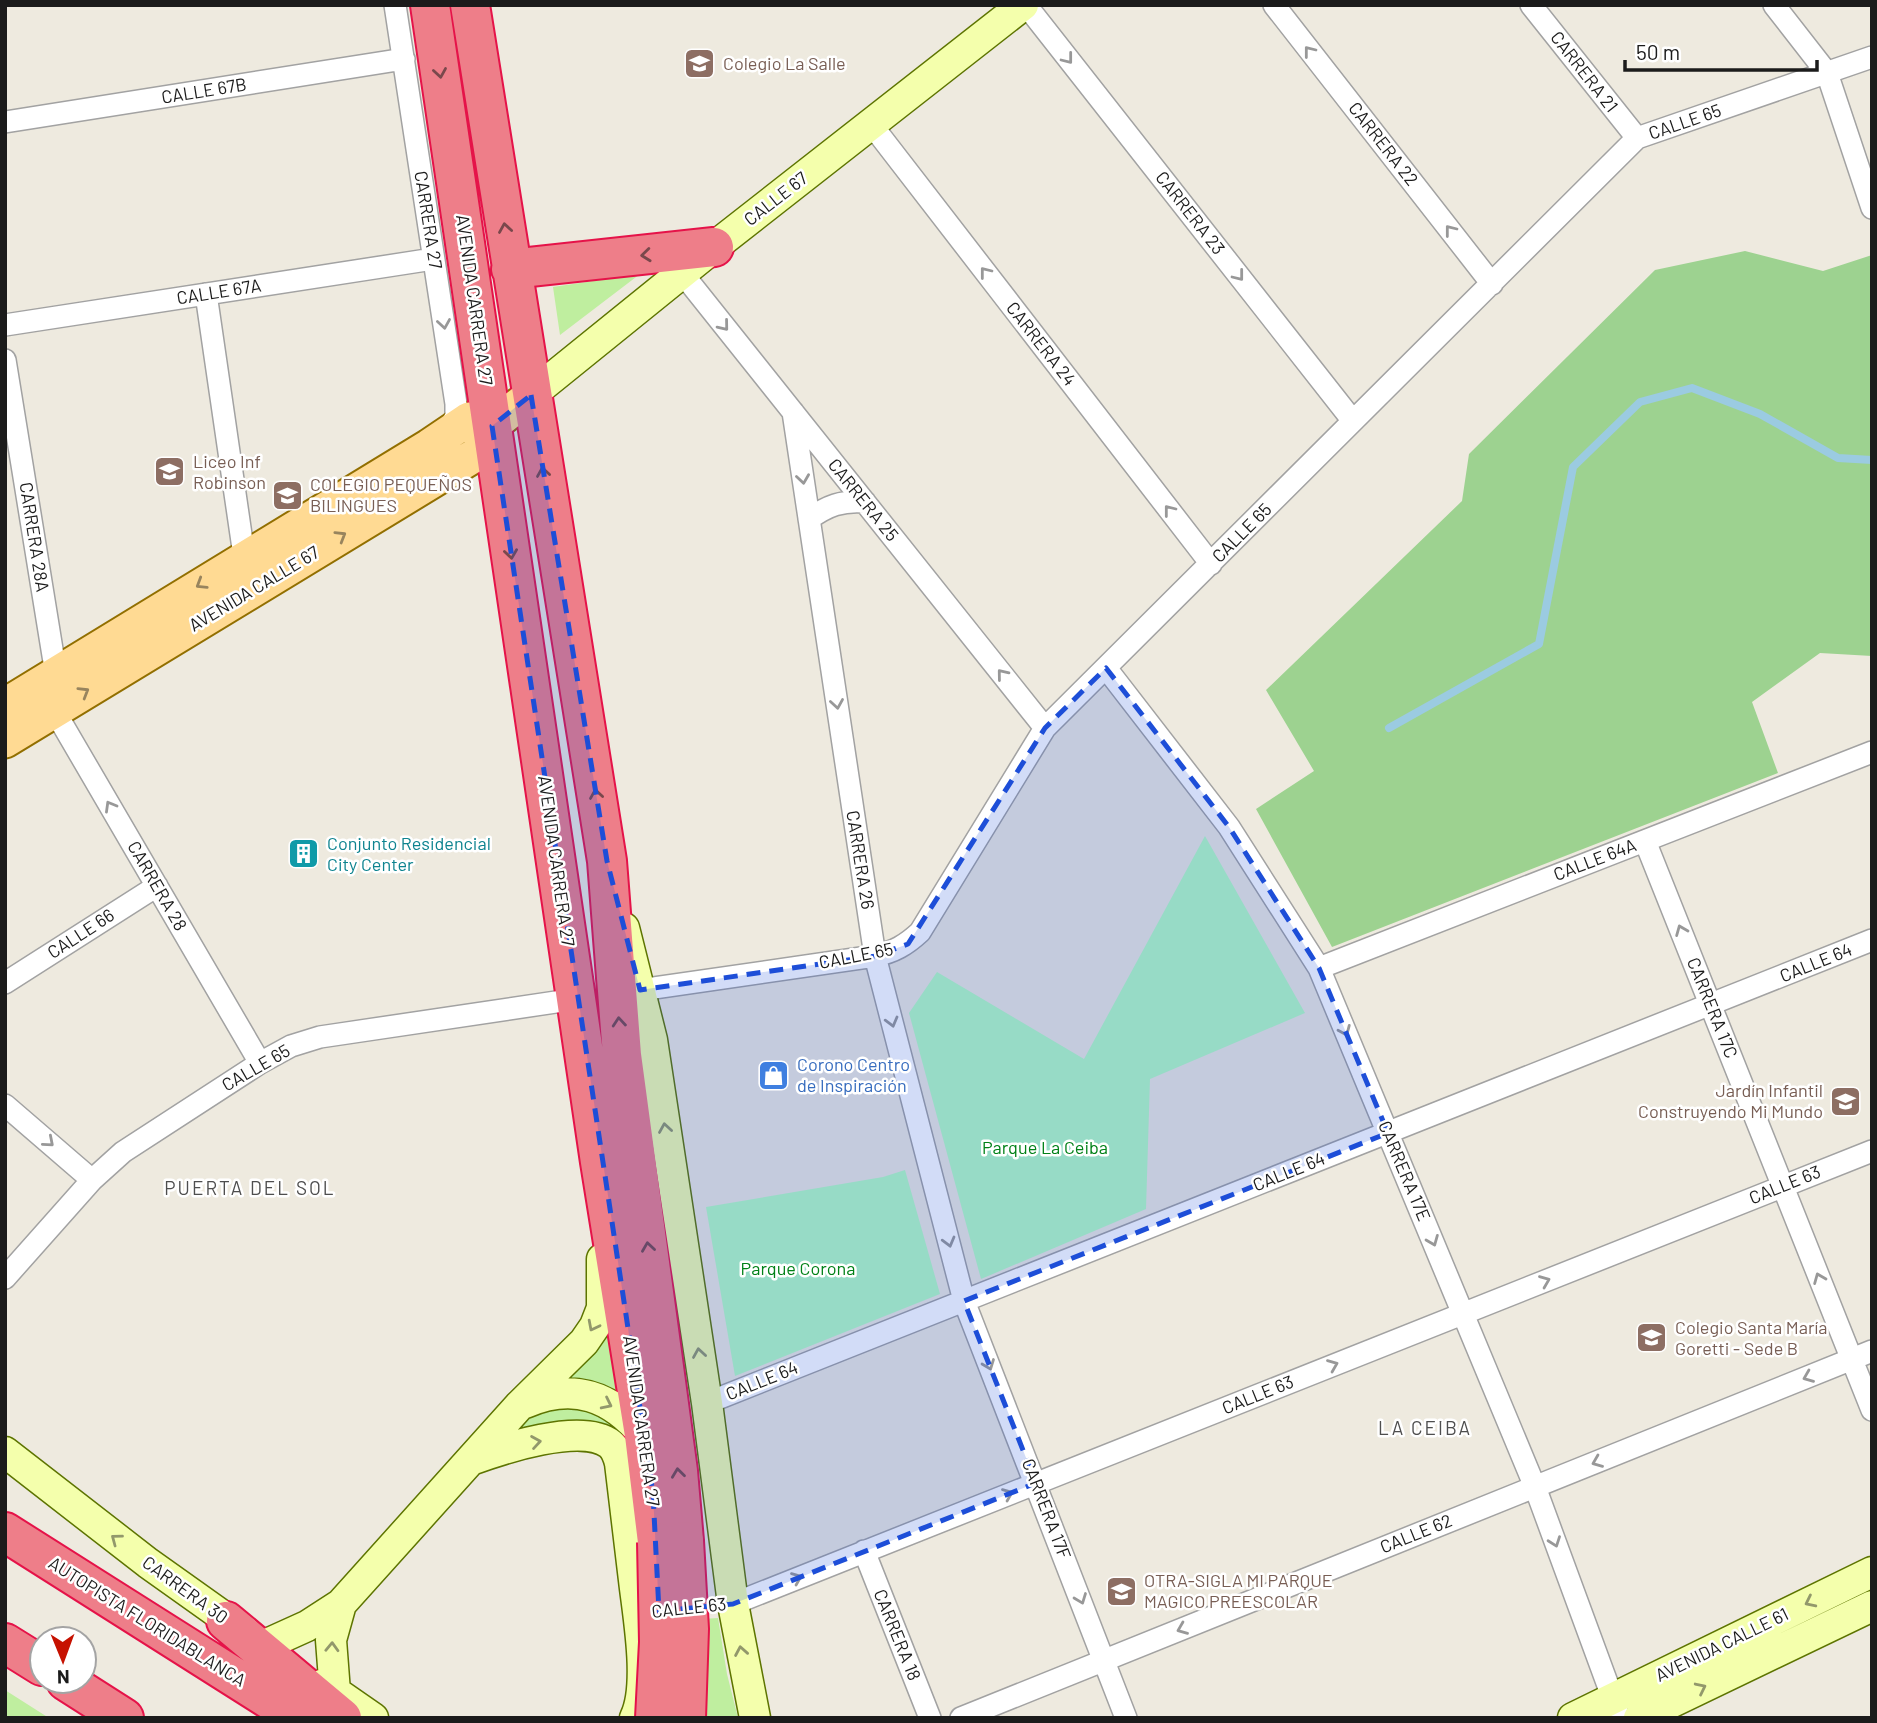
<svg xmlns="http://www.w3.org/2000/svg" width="1877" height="1723" font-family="Barlow,sans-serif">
<rect width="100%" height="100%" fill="#eeeadf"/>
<path fill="#bfee9f" d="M640,274L560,335L553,287Z
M612,1324L622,1393C599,1380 585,1379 559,1381C581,1365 599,1349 612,1324Z
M570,1406C596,1410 605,1412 620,1434L504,1442L525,1414Z
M718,1618L727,1674L738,1718H648L651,1622Z
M5,1690L49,1718H5Z"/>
<path fill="#9dd290" d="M1745,251L1823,271L1872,255V656L1820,653L1752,702L1778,773L1332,947L1256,809L1314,771L1266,690L1462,501L1469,454L1655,270Z"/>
<path fill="#b6fec2" d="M1205,836L1305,1013L1150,1079L1146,1209L981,1279L909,1013L937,972L1084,1059Z
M905,1170L940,1294L735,1376L706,1207L883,1177Z"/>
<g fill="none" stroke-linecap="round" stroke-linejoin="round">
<path stroke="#9bcbe1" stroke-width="8" d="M1389,728L1539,644L1573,467L1640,402L1692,388L1760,414L1838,458L1872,460"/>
<defs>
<path id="street" d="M395,5L456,404V416L447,433
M1026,5L1353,421
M1274,5L1492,284
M1531,5L1637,138
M1774,5L1827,73L1872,208
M5,122L404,59
M871,124L1211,564
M682,273L1045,728
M206,294L246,569
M5,325L433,259
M5,360L56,674
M793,412L875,956L964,1301L1126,1718
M809,519C827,506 842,500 865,502
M1106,668L1229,827L1319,968L1535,1487L1620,1718
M54,710L260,1063
M1645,841L1872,1410
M1319,968L1872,752
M5,983L157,886
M640,990L875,956C894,952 906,945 920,932L1045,728L1637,138L1872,57
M5,1105L92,1180
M5,1278L92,1180L123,1152L260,1063L291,1046L320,1037L576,999
M707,1403L1872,940
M864,1551L930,1718
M733,1604L1872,1151
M961,1718L1872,1351"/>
<path id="secondary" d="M531,395L714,247L1023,5
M624,928L652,1040L707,1403L733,1604L755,1718
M525,1403C574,1382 611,1396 644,1435
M5,1452L148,1563L245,1632
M471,1460C501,1449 582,1422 610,1444C616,1449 618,1455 620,1463C625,1502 629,1541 634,1580C638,1616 651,1685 635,1718
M265,1645L307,1626L341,1604L519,1406L584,1342L595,1326L602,1308V1259
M324,1684L373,1718
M335,1692L331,1640L341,1604
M1573,1718L1872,1572
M1639,1718L1872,1606"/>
<path id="primary" d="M5,705L429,446L469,419L492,426
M5,741L477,454L492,426L531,395"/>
<path id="highway" d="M430,5L600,1162L644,1435L657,1542
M470,5L607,861L622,1055L678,1471L684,1541
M511,269L714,247
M5,1532L299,1718
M226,1621L342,1718
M5,1643L42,1666
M66,1681L124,1718"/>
</defs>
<use href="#street" stroke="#a2a2a2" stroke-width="24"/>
<use href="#secondary" stroke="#5d7400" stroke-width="33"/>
<use href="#primary" stroke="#926f00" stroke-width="37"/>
<use href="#highway" stroke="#e51349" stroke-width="42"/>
<use href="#street" stroke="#fff" stroke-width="21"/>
<use href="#secondary" stroke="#f4ffac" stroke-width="30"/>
<use href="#primary" stroke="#ffda93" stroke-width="33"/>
<use href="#highway" stroke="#ee7e89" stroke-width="38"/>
<defs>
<path id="highway-bridge" d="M684,1541L689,1629L686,1718
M655,1718L659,1642L657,1542"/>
</defs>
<use href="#highway-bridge" stroke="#e51349" stroke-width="42" stroke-linecap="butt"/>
<use href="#highway-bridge" stroke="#ee7e89" stroke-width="38"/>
</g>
<defs><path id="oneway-chevron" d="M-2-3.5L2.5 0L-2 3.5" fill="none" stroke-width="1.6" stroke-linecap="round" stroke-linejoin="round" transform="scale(1.75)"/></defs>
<g stroke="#989898">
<use href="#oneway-chevron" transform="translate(1309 51) rotate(-128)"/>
<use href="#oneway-chevron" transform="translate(1068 59) rotate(52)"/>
<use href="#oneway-chevron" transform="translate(1450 230) rotate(-128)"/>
<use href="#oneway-chevron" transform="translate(985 272) rotate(-128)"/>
<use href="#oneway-chevron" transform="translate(1239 276) rotate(52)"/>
<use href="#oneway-chevron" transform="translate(444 324) rotate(81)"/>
<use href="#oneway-chevron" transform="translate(724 326) rotate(51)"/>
<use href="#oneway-chevron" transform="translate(803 479) rotate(82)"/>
<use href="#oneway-chevron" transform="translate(1169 510) rotate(-128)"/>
<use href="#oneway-chevron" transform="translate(1002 674) rotate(-129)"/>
<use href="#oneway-chevron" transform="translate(837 704) rotate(81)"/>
<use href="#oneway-chevron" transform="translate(110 806) rotate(-120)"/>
<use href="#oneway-chevron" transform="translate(1681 930) rotate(-112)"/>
<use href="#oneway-chevron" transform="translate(892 1022) rotate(75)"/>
<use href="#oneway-chevron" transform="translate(1345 1031) rotate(67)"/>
<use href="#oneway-chevron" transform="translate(49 1142) rotate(41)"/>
<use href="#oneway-chevron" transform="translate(1433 1241) rotate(68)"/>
<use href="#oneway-chevron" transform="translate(949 1242) rotate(75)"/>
<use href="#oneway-chevron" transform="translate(1819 1278) rotate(-112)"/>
<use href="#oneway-chevron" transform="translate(1545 1281) rotate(-22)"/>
<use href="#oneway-chevron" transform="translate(989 1365) rotate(69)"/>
<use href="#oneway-chevron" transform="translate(1333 1365) rotate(-22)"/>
<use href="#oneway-chevron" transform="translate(1808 1377) rotate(158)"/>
<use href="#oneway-chevron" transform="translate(1597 1462) rotate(158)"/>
<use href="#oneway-chevron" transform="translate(1008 1494) rotate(-22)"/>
<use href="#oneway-chevron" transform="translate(1555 1542) rotate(70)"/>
<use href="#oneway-chevron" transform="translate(797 1578) rotate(-22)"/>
<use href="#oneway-chevron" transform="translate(1081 1599) rotate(69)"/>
<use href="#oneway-chevron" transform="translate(1182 1629) rotate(158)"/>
</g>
<g stroke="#7a484c">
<use href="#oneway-chevron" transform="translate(440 73) rotate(81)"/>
<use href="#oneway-chevron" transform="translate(505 228) rotate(-99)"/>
<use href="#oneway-chevron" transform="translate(646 255) rotate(174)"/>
<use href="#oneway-chevron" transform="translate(543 472) rotate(-99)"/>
<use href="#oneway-chevron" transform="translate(511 554) rotate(82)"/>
<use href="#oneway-chevron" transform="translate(596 794) rotate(-99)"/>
<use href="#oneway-chevron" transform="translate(619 1022) rotate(-95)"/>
<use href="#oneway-chevron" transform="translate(648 1247) rotate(-98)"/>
<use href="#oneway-chevron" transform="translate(678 1473) rotate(-97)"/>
</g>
<g stroke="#98845d">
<use href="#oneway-chevron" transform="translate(341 536) rotate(-31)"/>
<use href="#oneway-chevron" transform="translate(201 584) rotate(148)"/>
<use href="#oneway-chevron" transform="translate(84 692) rotate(-31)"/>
</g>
<g stroke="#92986b">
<use href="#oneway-chevron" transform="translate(665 1128) rotate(-99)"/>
<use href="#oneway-chevron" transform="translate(593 1326) rotate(117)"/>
<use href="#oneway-chevron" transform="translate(699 1353) rotate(-99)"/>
<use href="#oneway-chevron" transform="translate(607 1404) rotate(26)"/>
<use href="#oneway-chevron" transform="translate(536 1442) rotate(-9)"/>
<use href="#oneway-chevron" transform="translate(116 1539) rotate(-143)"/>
<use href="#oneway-chevron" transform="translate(1810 1602) rotate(154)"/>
<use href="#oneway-chevron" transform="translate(332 1647) rotate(-88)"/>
<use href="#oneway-chevron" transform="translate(741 1651) rotate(-100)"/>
<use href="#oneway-chevron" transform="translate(1701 1688) rotate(-26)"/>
</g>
<path fill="#1d4ed8" fill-opacity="0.2" stroke="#1d4ed8" stroke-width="5" stroke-dasharray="14 9" stroke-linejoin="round" d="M531,395L607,861L640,990L875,956L908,944L1045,728L1106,668L1229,827L1319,968L1388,1133L964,1301L1036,1483L733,1604L659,1611L653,1494L492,426Z"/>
<defs>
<symbol id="school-square" viewBox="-11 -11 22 22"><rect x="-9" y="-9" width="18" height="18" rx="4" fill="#8d6e63" stroke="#fff"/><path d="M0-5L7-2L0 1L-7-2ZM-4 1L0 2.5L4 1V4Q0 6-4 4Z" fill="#fff"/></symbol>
<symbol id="building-square" viewBox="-11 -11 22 22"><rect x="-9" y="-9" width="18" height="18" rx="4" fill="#0f9aa8" stroke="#fff"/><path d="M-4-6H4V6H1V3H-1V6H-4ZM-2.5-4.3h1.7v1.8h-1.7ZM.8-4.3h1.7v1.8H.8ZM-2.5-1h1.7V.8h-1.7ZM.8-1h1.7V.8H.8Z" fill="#fff"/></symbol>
<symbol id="shop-square" viewBox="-11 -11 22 22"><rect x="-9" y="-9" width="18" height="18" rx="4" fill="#3f7fe0" stroke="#fff"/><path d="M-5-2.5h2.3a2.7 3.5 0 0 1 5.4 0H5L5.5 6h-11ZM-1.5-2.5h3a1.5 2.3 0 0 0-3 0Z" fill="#fff"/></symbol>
</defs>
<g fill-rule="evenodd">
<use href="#school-square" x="682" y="46" width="35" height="35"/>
<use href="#school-square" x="152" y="454" width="35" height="35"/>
<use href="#school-square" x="270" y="478" width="35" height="35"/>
<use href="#building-square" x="286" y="836" width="35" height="35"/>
<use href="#shop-square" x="756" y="1058" width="35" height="35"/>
<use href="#school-square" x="1828" y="1084" width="35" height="35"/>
<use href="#school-square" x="1634" y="1320" width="35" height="35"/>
<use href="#school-square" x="1104" y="1574" width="35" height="35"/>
</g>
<g text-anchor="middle" stroke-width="5" stroke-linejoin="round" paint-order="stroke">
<g font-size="18" fill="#785e54" stroke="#fff" text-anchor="start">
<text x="723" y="70">Colegio La Salle</text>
<text x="193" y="468">Liceo Inf<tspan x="193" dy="21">Robinson</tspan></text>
<text x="310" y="491">COLEGIO PEQUEÑOS<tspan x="310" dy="21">BILINGUES</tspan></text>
<text x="1823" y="1097" text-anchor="end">Jardín Infantil<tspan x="1823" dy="21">Construyendo Mi Mundo</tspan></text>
<text x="1675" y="1334">Colegio Santa María<tspan x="1675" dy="21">Goretti - Sede B</tspan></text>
<text x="1144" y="1587">OTRA-SIGLA MI PARQUE<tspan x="1144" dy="21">MAGICO PREESCOLAR</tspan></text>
</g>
<g font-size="18" fill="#1b1b1b" stroke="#fff">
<text transform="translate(1584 72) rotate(52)" y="6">CARRERA 21</text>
<text transform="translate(204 91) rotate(-9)" y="6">CALLE 67B</text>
<text transform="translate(1685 122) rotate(-19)" y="6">CALLE 65</text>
<text transform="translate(1383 144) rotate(52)" y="6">CARRERA 22</text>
<text transform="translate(776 199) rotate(-38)" y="6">CALLE 67</text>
<text transform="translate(1190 213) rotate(52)" y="6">CARRERA 23</text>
<text transform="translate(428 220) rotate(81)" y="6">CARRERA 27</text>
<text transform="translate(219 292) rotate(-9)" y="6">CALLE 67A</text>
<text transform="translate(474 300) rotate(82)" y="6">AVENIDA CARRERA 27</text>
<text transform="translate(1041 344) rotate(52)" y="6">CARRERA 24</text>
<text transform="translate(863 500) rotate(51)" y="6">CARRERA 25</text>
<text transform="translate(1242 533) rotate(-45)" y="6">CALLE 65</text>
<text transform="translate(34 537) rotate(81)" y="6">CARRERA 28A</text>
<text transform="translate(254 589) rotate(-31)" y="6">AVENIDA CALLE 67</text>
<text transform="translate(860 860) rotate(81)" y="6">CARRERA 26</text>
<text transform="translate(1595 860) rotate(-21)" y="6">CALLE 64A</text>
<text transform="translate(556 861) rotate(82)" y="6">AVENIDA CARRERA 27</text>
<text transform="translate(157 886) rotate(60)" y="6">CARRERA 28</text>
<text transform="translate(81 934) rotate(-33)" y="6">CALLE 66</text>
<text transform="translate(856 956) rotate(-11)" y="6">CALLE 65</text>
<text transform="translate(1816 963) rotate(-22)" y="6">CALLE 64</text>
<text transform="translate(1712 1008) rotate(68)" y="6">CARRERA 17C</text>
<text transform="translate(256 1068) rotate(-30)" y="6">CALLE 65</text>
<text transform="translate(1404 1171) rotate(67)" y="6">CARRERA 17E</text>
<text transform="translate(1289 1172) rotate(-22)" y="6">CALLE 64</text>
<text transform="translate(1785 1185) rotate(-22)" y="6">CALLE 63</text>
<text transform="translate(762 1381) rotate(-22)" y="6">CALLE 64</text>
<text transform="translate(1258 1395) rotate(-22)" y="6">CALLE 63</text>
<text transform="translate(641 1421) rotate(82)" y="6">AVENIDA CARRERA 27</text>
<text transform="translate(1046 1509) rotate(69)" y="6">CARRERA 17F</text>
<text transform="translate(1416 1534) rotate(-22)" y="6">CALLE 62</text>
<text transform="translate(185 1590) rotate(36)" y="6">CARRERA 30</text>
<text transform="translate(689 1608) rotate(-6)" y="6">CALLE 63</text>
<text transform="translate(147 1622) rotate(32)" y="6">AUTOPISTA FLORIDABLANCA</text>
<text transform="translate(897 1635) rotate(68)" y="6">CARRERA 18</text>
<text transform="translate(1722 1645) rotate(-26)" y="6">AVENIDA CALLE 61</text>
</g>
<g font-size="18" fill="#0d838f" stroke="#fff" text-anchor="start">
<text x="327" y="850">Conjunto Residencial<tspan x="327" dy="21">City Center</tspan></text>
</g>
<g font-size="18" fill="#366cbe" stroke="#fff" text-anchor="start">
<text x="797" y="1071">Corono Centro<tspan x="797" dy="21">de Inspiración</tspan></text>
</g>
<g font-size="18" fill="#018117" stroke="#fff">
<text x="1045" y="1154">Parque La Ceiba</text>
<text x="798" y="1275">Parque Corona</text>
</g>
<g font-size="19" letter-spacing="2" fill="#4e4e4e" stroke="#fff">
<text x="250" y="1195">PUERTA DEL SOL</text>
<text x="1425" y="1435">LA CEIBA</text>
</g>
</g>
<rect width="1877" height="1723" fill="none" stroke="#1b1b1b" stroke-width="14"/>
<g transform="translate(63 1660) rotate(179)"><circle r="33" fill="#ffffff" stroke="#a4a4a4" stroke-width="2"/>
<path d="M0-5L12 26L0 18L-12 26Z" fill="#c61100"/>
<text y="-10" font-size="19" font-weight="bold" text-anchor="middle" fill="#1b1b1b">N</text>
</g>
<path d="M1625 60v10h192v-10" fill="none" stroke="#1b1b1b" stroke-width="3.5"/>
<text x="1636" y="60" font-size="21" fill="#1b1b1b" stroke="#ffffff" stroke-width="5" paint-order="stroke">50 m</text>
</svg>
